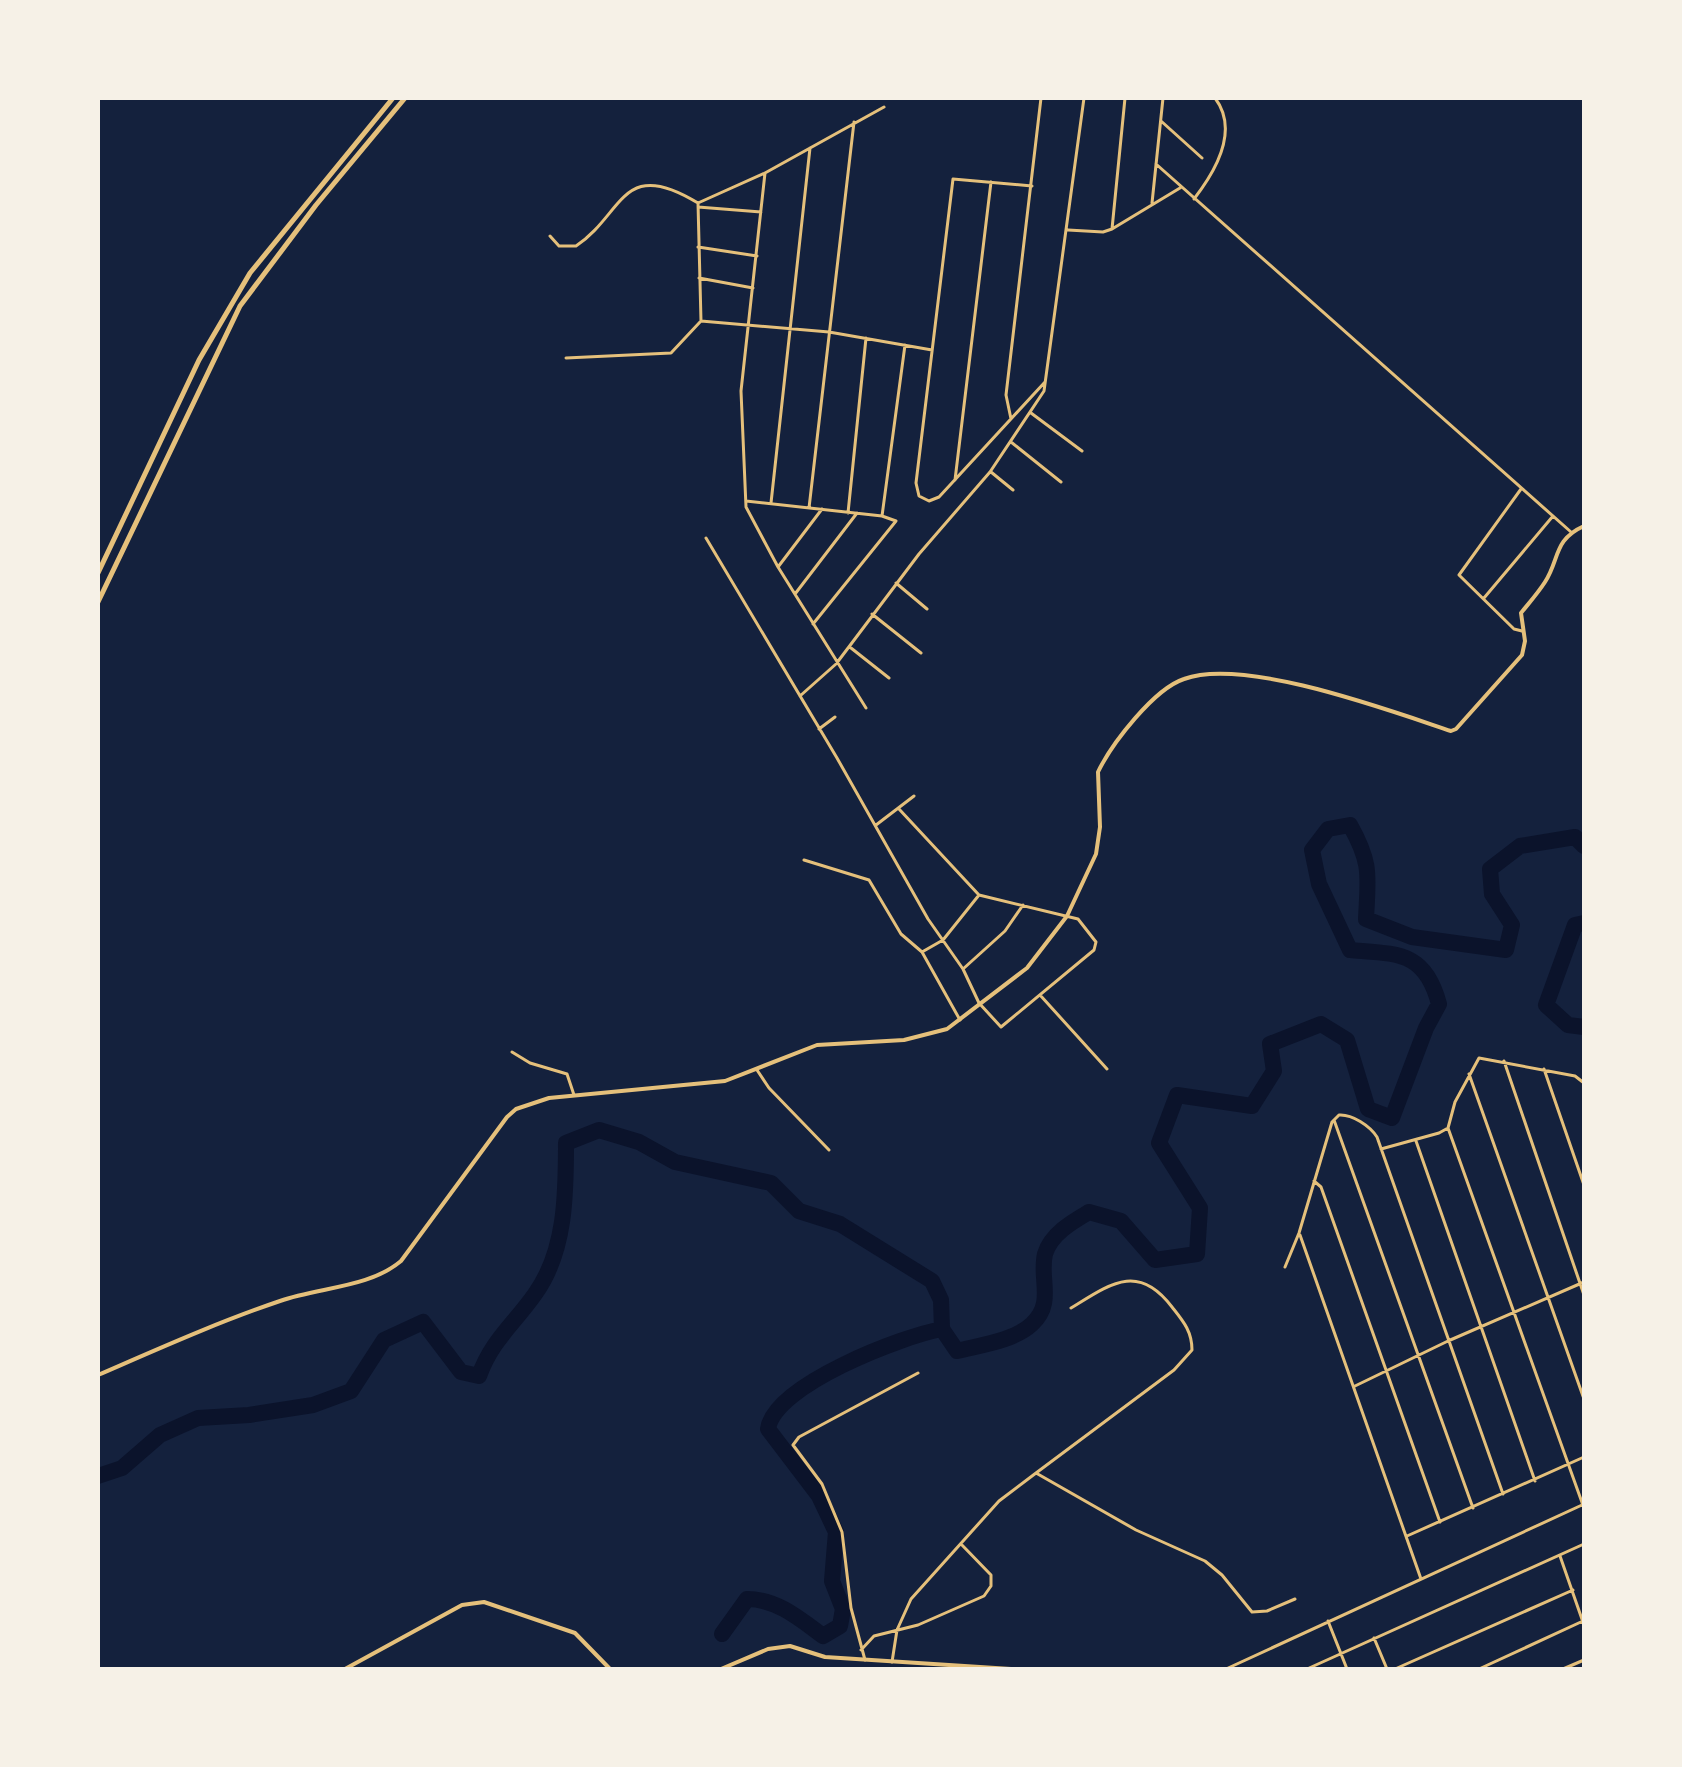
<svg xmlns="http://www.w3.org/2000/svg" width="1682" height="1767" font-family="'Noto Serif',serif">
<rect width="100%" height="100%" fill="#14213d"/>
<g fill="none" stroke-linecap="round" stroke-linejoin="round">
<path stroke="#0b132b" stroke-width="16" d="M1584,923L1575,925L1546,1005L1568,1025L1584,1027
M98,1476L122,1468L160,1435L198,1418L249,1415L313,1405L351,1391L384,1340L423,1322L461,1372L479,1376C492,1340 514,1324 535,1294C566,1251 566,1193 566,1143L599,1130L639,1142L675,1162L771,1183L799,1211L840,1224L932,1281L941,1300L942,1329L957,1351C981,1345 1014,1341 1032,1324C1055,1303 1039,1279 1045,1254C1051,1234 1072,1222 1089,1212L1121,1221L1155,1260L1197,1254L1200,1208L1159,1143L1177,1095L1252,1106L1274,1071L1270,1044L1321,1024L1347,1040L1368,1109L1392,1118L1426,1028L1439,1004C1425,951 1398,954 1350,950L1319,884L1312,850L1328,829L1350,825C1372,864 1368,876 1366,919L1412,937L1506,950L1512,925L1492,894L1490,869L1520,846L1575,837L1584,846
M722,1634L747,1599C777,1599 800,1619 823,1636L840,1626L843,1609L832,1581L836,1532L819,1496L768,1429C774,1385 903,1336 942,1329"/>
<path stroke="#e5c07b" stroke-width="3" d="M884,107L765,173L698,203L701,321L829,332L932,350
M1161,121L1202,158
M1156,164L1571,532
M765,173L741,391L746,507L778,567L866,708
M1032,186L953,179L916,483L919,496L929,501L939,497L1045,382
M1194,199C1215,172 1240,131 1215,98
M1152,203L1163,98
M698,207L761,212
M1112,229L1125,98
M1068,230L1103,232L1112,229L1180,188
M550,236L559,246H576C624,214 621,156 698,203
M698,247L757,256
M699,278L753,288
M566,358L671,353L700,322
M1031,413L1082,451
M1011,419L1006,395L1041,98
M1011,442L1061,482
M991,472L1013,490
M955,480L991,182
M1521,489L1459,575L1514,629L1522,631
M746,501L882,516L896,521L813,624
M771,503L810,148
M809,508L854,122
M848,513L866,338
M882,516L905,345
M706,538L837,758L928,919L963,969L979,1003L1001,1027L1094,950L1096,942L1078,919L979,895L899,809
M778,567L822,509
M896,583L927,609
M795,594L857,513
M1484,598L1553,516
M872,614L921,653
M851,648L889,678
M800,696L836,664L919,554L990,472L1044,391L1084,98
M819,729L835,717
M876,825L914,796
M804,860L869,880L901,934L922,952
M963,969L1005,931L1023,905
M1040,995L1107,1069
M960,1020L922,952L943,940L979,895
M512,1052L530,1063L567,1074L574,1095
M1504,1061L1584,1295
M1544,1069L1584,1185
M757,1070L769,1088L829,1150
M1469,1074L1584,1399
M1334,1120L1473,1508
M1448,1128L1584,1508
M1416,1141L1535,1481
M1381,1149L1439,1133L1448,1128L1455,1102L1479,1058L1575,1076L1584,1083
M1314,1181L1321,1187L1440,1522
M1300,1235L1421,1579
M1285,1267L1299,1233L1332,1122L1339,1115C1352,1114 1370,1126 1377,1137L1503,1494
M1355,1386L1448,1341L1584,1282
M1036,1473L1174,1370L1192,1350C1192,1331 1183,1321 1172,1307C1138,1262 1110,1284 1071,1308
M1407,1536L1584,1457
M1560,1556L1584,1625
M1328,1621L1347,1669
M1374,1638L1387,1669
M861,1650L874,1636L918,1625L984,1596L991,1586V1575L961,1544
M865,1660L851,1608L842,1532L822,1484L793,1445L799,1437L918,1373
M892,1662L897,1630L911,1599L999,1501L1036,1473L1136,1530L1205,1561L1222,1575L1252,1612L1267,1611L1295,1599
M1226,1669L1582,1505
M1307,1669L1584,1544
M1395,1669L1573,1590
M1479,1669L1583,1621
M1563,1669L1584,1660"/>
<path stroke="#e5c07b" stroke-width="4" d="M98,1375C158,1349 218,1322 280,1301C320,1287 369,1288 401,1261L507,1117L516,1109L549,1098L725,1081L817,1045L904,1040L947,1029L1027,968L1067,916L1096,854L1100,827L1098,772C1112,743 1154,689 1184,679C1244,657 1388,710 1451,731L1456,729L1522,655L1525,641L1521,613C1529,603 1538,593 1545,582C1560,559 1553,540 1584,526
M345,1669L462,1605L484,1602L575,1633L610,1669
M721,1669L768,1649L790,1646L825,1657L1011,1669"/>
<path stroke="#e5c07b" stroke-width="5" d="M98,573L199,360L250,273L393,98
M98,602L240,306L316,205L405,98"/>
</g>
<rect width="1682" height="1767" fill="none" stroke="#f6f1e7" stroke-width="200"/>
</svg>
